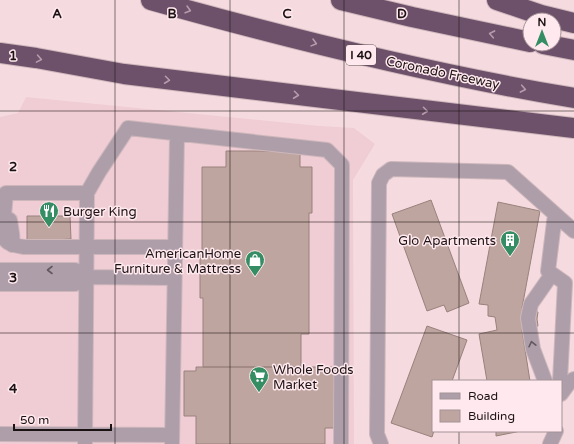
<svg xmlns="http://www.w3.org/2000/svg" width="574" height="444" font-family="'Varela Round',sans-serif">
<rect width="100%" height="100%" fill="#f5dbe0"/>
<path fill="#f0cdd5" d="M26,97L320,126L354,128L375,144L353,180L354,444H0V117L18,113Z"/>
<path fill="#bea59f" stroke="#99827c" d="M226,151H300V167H312V213H309V334H301V367H203V298H200V255H202V167H226Z
M431,200L469,303L447,312L444,305L427,311L392,214Z
M498,202L540,211L522,308L538,312L537,319L538,326L522,330L530,381H487L479,334L497,330L495,317L488,316V305L479,304Z
M27,216H70L71,239L54,240V244L27,240Z
M427,326L467,340L452,381H433V431H434L432,437L391,423Z
M196,367H334V428H325V444H196V416H184V371H196Z
M496,431H521L496,436Z"/>
<g fill="none" stroke-linecap="round" stroke-linejoin="round">
<defs>
<path id="minor" d="M555,214L548,271L565,283L560,381
M4,216L10,220C11,229 14,237 12,245
M0,223L4,216L6,193H87
M0,229C5,245 11,245 25,247H175
M0,270H75L86,277
M0,284H75L86,277L174,278
M545,381L533,349L528,318L531,304L552,274
M561,394L569,383L574,379
M0,434L172,435
M85,444L87,193L99,172L128,128L327,150L342,165L341,444
M172,444L177,134
M381,444L377,434L379,183L383,175L391,169L508,172L574,231
M550,444L556,431"/>
<path id="highway" d="M151,0C290,39 431,74 574,98
M341,0L412,17L530,42
M497,0L541,15L574,23
M543,44L574,50
M0,53L36,58L124,74L574,128"/>
</defs>
<use href="#minor" stroke="#ceb7bb" stroke-width="16"/>
<use href="#highway" stroke="#ceb7bb" stroke-width="22"/>
<use href="#minor" stroke="#ad9eaa" stroke-width="14"/>
<use href="#highway" stroke="#6d5069" stroke-width="20"/>
</g>
<defs><path id="oneway-chevron" d="M-2-3.5L2.5 0L-2 3.5" fill="none" stroke-width="1.6" stroke-linecap="round" stroke-linejoin="round"/></defs>
<g stroke="#b69cac">
<use href="#oneway-chevron" transform="translate(188 10) rotate(16)"/>
<use href="#oneway-chevron" transform="translate(492 34) rotate(-169)"/>
<use href="#oneway-chevron" transform="translate(314 43) rotate(15)"/>
<use href="#oneway-chevron" transform="translate(39 59) rotate(10)"/>
<use href="#oneway-chevron" transform="translate(167 80) rotate(7)"/>
<use href="#oneway-chevron" transform="translate(523 89) rotate(11)"/>
<use href="#oneway-chevron" transform="translate(296 95) rotate(7)"/>
<use href="#oneway-chevron" transform="translate(425 111) rotate(7)"/>
</g>
<g stroke="#64585f">
<use href="#oneway-chevron" transform="translate(50 270) rotate(-180)"/>
<use href="#oneway-chevron" transform="translate(532 344) rotate(-103)"/>
</g>
<path fill="none" stroke="#1b1214" stroke-width="1" stroke-opacity="0.55" d="M115,0V444M230,0V444M344,0V444M459,0V381M0,111H574M0,222H574M0,333H574M459,431V444"/>
<defs>
<symbol id="restaurant-pin" viewBox="-11 -11 22 30"><path d="M0 17L-7.5 6A9.5 9.5 0 1 1 7.5 6Z" fill="#348d63" stroke="#ffe9ee"/><path d="M-5-6h1v4h1v-4h1v4h1v-4h1v5L-1.5 .5V6h-2V.5L-5-1ZM5-6V6H3V1.5H1.5Q1.5-4 5-6Z" fill="#fff"/></symbol>
<symbol id="building-pin" viewBox="-11 -11 22 30"><path d="M0 17L-7.5 6A9.5 9.5 0 1 1 7.5 6Z" fill="#348d63" stroke="#ffe9ee"/><path d="M-4-6H4V6H1V3H-1V6H-4ZM-2.5-4.3h1.7v1.8h-1.7ZM.8-4.3h1.7v1.8H.8ZM-2.5-1h1.7V.8h-1.7ZM.8-1h1.7V.8H.8Z" fill="#fff"/></symbol>
<symbol id="shop-pin" viewBox="-11 -11 22 30"><path d="M0 17L-7.5 6A9.5 9.5 0 1 1 7.5 6Z" fill="#348d63" stroke="#ffe9ee"/><path d="M-5-2.5h2.3a2.7 3.5 0 0 1 5.4 0H5L5.5 6h-11ZM-1.5-2.5h3a1.5 2.3 0 0 0-3 0Z" fill="#fff"/></symbol>
<symbol id="supermarket-pin" viewBox="-11 -11 22 30"><path d="M0 17L-7.5 6A9.5 9.5 0 1 1 7.5 6Z" fill="#348d63" stroke="#ffe9ee"/><path d="M-6-5.5h2.5l.6 2H6L4.5 2H-2.5L-4.4-4H-6ZM-1.5 3.2a1.3 1.3 0 1 0 .1 0ZM3 3.2a1.3 1.3 0 1 0 .1 0Z" fill="#fff"/></symbol>
</defs>
<g fill-rule="evenodd">
<use href="#restaurant-pin" x="38" y="200" width="22" height="30"/>
<use href="#building-pin" x="499" y="229" width="22" height="30"/>
<use href="#shop-pin" x="244" y="249" width="22" height="30"/>
<use href="#supermarket-pin" x="248" y="365" width="22" height="30"/>
</g>
<g text-anchor="middle" stroke-width="3" stroke-linejoin="round" paint-order="stroke">
<rect fill="#ffe9ee" stroke="#5f5255" stroke-width="1" x="346" y="45" width="30" height="20" rx="3"/>
<g font-size="12" font-weight="bold" fill="#1b1214">
<text x="361" y="59">I 40</text>
</g>
<g font-size="13" fill="#1b1214" stroke="#ffe9ee">
<text transform="translate(443 72) rotate(12)" y="5">Coronado Freeway</text>
</g>
<g font-size="13" fill="#1b1214" stroke="#ffe9ee" text-anchor="start">
<text x="63" y="216">Burger King</text>
<text x="496" y="245" text-anchor="end">Glo Apartments</text>
<text x="241" y="258" text-anchor="end">AmericanHome<tspan x="241" dy="15">Furniture &amp; Mattress</tspan></text>
<text x="273" y="374">Whole Foods<tspan x="273" dy="15">Market</tspan></text>
</g>
</g>
<g font-size="13" text-anchor="middle" font-weight="bold" fill="#1b1214" stroke="#ffe9ee" stroke-width="3" stroke-linejoin="round" paint-order="stroke">
<text x="57" y="18">A</text>
<text x="172" y="18">B</text>
<text x="287" y="18">C</text>
<text x="402" y="18">D</text>
<text x="13" y="60">1</text>
<text x="13" y="171">2</text>
<text x="13" y="282">3</text>
<text x="13" y="393">4</text>
</g>
<rect x="432" y="380" width="130" height="52" fill="#ffe9ee" stroke="#a49397"/>
<rect x="440" y="393" width="20" height="6" fill="#ad9eaa" stroke="#a49397"/>
<text x="468" y="400" font-size="12" fill="#1b1214">Road</text>
<rect x="440" y="410" width="20" height="12" fill="#bea59f" stroke="#a49397"/>
<text x="468" y="420" font-size="12" fill="#1b1214">Building</text>
<g transform="translate(542 32)"><circle r="19" fill="#ffe9ee" stroke="#a49397"/>
<path d="M0-3L7 15L0 10L-7 15Z" fill="#348d63"/>
<text y="-6" font-size="11" font-weight="bold" text-anchor="middle" fill="#1b1214">N</text>
</g>
<path d="M14 424v6h97v-6" fill="none" stroke="#1b1214" stroke-width="2"/>
<text x="20" y="424" font-size="12" fill="#1b1214" stroke="#ffe9ee" stroke-width="3" paint-order="stroke">50 m</text>
</svg>
